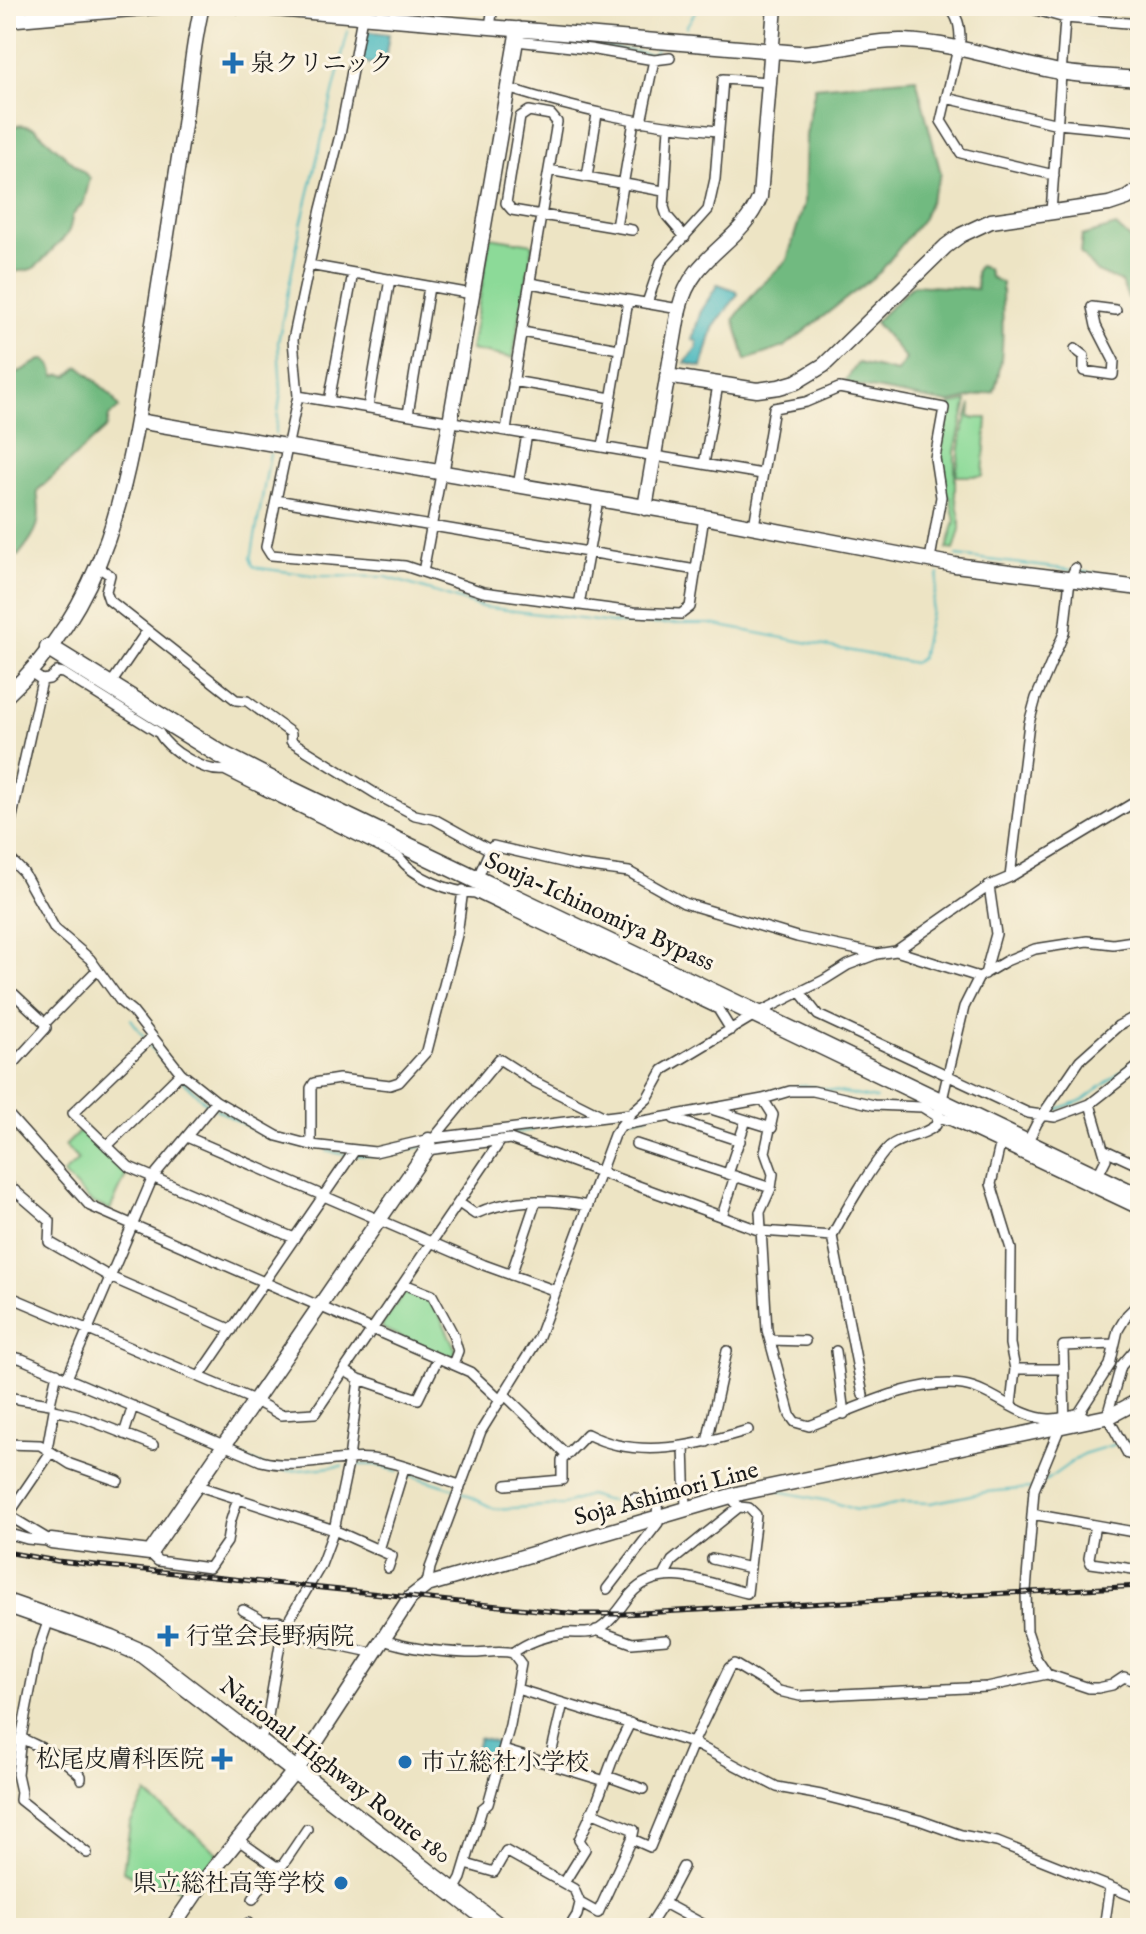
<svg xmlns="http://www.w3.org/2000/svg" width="1146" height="1934" font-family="'IM FELL English','Noto Serif JP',serif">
<rect width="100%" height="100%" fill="#fcf5e5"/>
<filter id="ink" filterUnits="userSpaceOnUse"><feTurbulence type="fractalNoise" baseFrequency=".0125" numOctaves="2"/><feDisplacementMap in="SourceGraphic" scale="16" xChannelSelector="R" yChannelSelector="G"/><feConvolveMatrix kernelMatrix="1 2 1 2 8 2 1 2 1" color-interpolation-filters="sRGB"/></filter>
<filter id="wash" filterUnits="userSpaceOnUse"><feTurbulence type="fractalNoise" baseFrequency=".006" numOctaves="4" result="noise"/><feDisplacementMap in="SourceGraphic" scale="32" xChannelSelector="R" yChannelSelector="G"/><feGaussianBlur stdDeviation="1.8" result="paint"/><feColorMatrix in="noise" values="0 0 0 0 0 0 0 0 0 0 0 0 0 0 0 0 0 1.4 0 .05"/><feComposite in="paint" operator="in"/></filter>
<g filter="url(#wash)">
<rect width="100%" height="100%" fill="#ede4c4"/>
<path fill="#8cda98" stroke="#547b5a" stroke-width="2" d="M490,237L533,244L513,358L471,350Z
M967,401L955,451V495L960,518V529L954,550L947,549L955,521L950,497L945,496L940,457L950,405Z
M971,404L970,418H987L983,476H956L962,433Z
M84,1127L128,1171L110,1210L91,1202L63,1174L78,1160L65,1146Z
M406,1289L431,1299L434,1303L456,1350L453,1358L449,1359L383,1329L382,1325Z
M146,1794L218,1853L186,1894L166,1882L147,1884L123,1871L130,1824Z"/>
<path fill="#71ba80" stroke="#466b4e" stroke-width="2" d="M916,78L941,174L923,218L880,272L784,347L746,360L734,319L755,292L787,260L804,204L806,135L815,87Z
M21,125L34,128L90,178L84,202L72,216C71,232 66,237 54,248C34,269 38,271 6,272V127Z
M1116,226L1140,248V324L1121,282L1097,272L1080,253L1082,236Z
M979,266L988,269L990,277L1002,283C1002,320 1006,356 994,392L948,403L844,383L858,363L897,372L906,359L875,322L913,285L977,289L976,271Z
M41,360H46L52,366L55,376L61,374L68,376L79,366L111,395L119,408L109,416L107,427L37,491C42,524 39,529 18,556L6,551V379Z"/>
<path fill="#47b7bd" stroke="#326a6c" stroke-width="2" d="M367,31L389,34L384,66L362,62Z
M718,284L735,290L738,294L713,328L702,367L685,363L697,347V341L692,340L701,311Z
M479,1738L497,1743L489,1773L471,1768Z"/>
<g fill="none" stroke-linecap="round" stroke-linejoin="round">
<path stroke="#47b7bd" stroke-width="2" d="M580,14L581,6
M686,27L699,6
M527,37L579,42
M579,43L652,54L657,48
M275,434L281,391L278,342L301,225L348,31
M270,454L251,559L253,566L259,568L319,576L386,577L482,607L621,624H710L914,663L921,658L939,574
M957,556L1071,570
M1077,571L1140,580
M131,1019L144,1037
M150,1046L175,1074
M180,1078L207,1104
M733,1100L803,1085L876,1099
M216,1109L269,1138L301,1147
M1052,1111L1083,1100L1140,1057
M631,1118L648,1116
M433,1144L533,1130
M327,1151L348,1155
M354,1155L384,1156L423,1146
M19,1363L53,1378
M59,1380L127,1409
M137,1413L215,1447
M1125,1442L1140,1440
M229,1452L271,1469L289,1471L342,1466
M353,1465H376L398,1471
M407,1474L455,1489
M1041,1484L1083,1454L1119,1443
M778,1491L833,1502L856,1510L874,1509L903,1502L931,1503L986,1492L1031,1488
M461,1492L495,1509L563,1505L589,1495L604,1500L646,1505"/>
</g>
</g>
<g filter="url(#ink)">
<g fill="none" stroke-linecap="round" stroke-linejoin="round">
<defs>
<path id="street" d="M948,6C958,17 960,25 960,40L941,121L961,153L1054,175
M1022,6L1065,18L1140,24
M362,17L340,135L321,209L293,340L298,396L266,547L271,555L405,566L483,592L633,612L681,614L690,607L704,517
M490,27L493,6
M516,41L590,49L654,60L670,58
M507,88C578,110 643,125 718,131
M946,98L1058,124L1140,132
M641,122L654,60
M669,127L664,207L667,216L685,237
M549,170L663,191
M587,177L597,114
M1051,212L1066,6
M616,227L634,121
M309,265L472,294
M530,283L679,309
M647,303L661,262L708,210L715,179L723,79L769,82
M522,332L619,349
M1075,349L1084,356V371L1113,375L1114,361L1096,326L1092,307L1116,310
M513,381L611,398
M298,396L762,474
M329,401L353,273
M368,407L390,279
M408,414L429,287
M506,431C521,327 540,225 557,122L551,115L529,111L520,117L506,203L512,210L632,230
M603,447L628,301
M704,464L718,385
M518,486L527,434
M276,500L696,570
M754,526L774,408L806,402L839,388L944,408L935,458L941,497L930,559
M98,567L110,575L106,591L109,600L236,700L247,701L291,733V741L381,797L415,815L434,819L490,850L493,846L575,865L629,872L684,903L797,937L877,954
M423,572L441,474
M579,605L598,500
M42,680L49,679L57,672L63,673L159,733C168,750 205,773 224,770L399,857C414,878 450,892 475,893L718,1009L731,1030
M108,688L147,631
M6,844L41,685L42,680L30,672
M6,855L23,872L55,929L90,959L121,1002L132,1011L181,1073L216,1101L277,1136L311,1145L375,1152L434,1138L630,1114
M1010,877L1029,723L1036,698L1064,633L1070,579L1075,568
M477,879L490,850
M896,951L989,886L1010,877L1140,799
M985,974L996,934L989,886
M800,992L818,1015L1028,1113L1055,1117L1090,1104L1140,1065
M6,995L14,994L45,1023
M151,1038L73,1113L129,1167L294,1238
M6,1072L46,1028L45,1023L97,970
M763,1099L773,1115L765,1152L773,1174L771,1188L760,1212L767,1330L790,1415L795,1422L809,1426C856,1409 914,1378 963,1385C994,1390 1018,1418 1049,1419C1059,1420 1070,1415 1079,1413L1089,1420
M1090,1104L1106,1159L1097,1177
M714,1110L772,1128
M6,1112L90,1206L470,1372L501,1401
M674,1119L740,1141
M622,1125L763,1099L790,1091H813L874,1105L922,1107L938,1117L952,1121L1140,1210
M187,1137L484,1265L556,1291
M434,1138L499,1059L535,1082L603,1116
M1001,1141L991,1184L1011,1249L1010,1344L1015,1369L1011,1405
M1027,1143L1037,1123L1080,1060L1118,1026L1140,1014
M636,1144L771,1188
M311,1145V1088L314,1083L339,1079L390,1085L399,1082L427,1051L457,935L463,890
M107,1146L181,1073
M1103,1149L1140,1166
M427,1150L510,1139L761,1231L832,1236
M728,1174L746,1120
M6,1183L50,1221L49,1242L110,1277L232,1330
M459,1203L475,1214C509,1198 551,1199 588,1206
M722,1216L735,1176
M511,1275L536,1201
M404,1284L432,1295L453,1334L458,1351L453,1364
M6,1295L254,1400L281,1415L315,1413L501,1140
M770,1340L805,1341
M1140,1344L1121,1366L1107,1416L1128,1454L1140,1456
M836,1351L844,1414
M6,1355L22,1359L261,1461C301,1471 333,1455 372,1459C399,1462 433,1477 460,1485
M1015,1369H1063
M345,1371L359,1379L418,1399L438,1358
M199,1377L355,1150
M67,1378L153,1177L216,1101
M505,1395L566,1454
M863,1395L832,1236C841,1218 876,1158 890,1146C904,1135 923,1137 936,1125L964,1007L979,977L1006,961L1035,949L1087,941L1113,944L1140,940
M6,1397L50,1404L57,1373
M1079,1413L1110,1365L1118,1330L1127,1315L1140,1302
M1065,1422L1063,1346L1114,1344
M124,1434L133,1406
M707,1442L727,1351
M6,1444L40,1445L70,1464L118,1481
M684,1446L686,1509
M47,1449L54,1410L76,1415L153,1445
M196,1485L334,1530L349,1459L359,1379
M506,1485L562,1480V1460L587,1434C637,1460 696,1446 748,1430
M6,1514L51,1541
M1032,1514L1140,1533
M6,1518L51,1452
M1095,1525L1089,1558L1091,1563L1140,1570
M6,1533L27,1539L48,1541
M379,1550L404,1468
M150,1553L158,1561L209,1568L227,1542L230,1523L238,1498
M712,1559L750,1568
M664,1576L672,1561L739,1507
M427,1585L430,1568L481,1431L538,1339L614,1135L630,1114L647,1099L663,1070L758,1013L824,980L848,965L877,954L896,951L979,977
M607,1589L658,1523L657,1502L634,1498
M243,1610L263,1621H279L315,1640L375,1653
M49,1619L37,1654L21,1738C47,1751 59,1754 81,1776V1779
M596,1630L632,1643L666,1640
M383,1640C410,1649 439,1652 467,1653C483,1654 498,1649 513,1653L521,1664L510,1725L488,1804L482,1809L461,1878L453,1892
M513,1653C527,1642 548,1635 565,1633C575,1632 586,1635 596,1631C610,1624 621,1607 630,1595C660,1560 710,1584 747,1593L756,1515L749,1508L739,1507L730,1496
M1047,1674L1036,1658L1027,1631L1026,1591L1034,1490L1060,1427
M517,1689L693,1743L777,1787L821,1795L919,1820L961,1835L997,1842L1140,1899
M21,1738L17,1774L21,1792L20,1800L87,1853
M6,1739L21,1741
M259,1741L266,1728L280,1644L286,1625L321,1565L334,1530L392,1556L388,1568
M503,1750L605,1781
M549,1763L563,1703
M607,1776L643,1789
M591,1812L634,1830L632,1839
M237,1839L275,1866L253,1899
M466,1864L494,1872L506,1851L574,1889L580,1903
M275,1866H282L307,1829
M564,1883L585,1849L579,1840L597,1802L615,1753L630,1723
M664,1903L683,1867
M6,1928H7
M245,1928L248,1923
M569,1928L577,1915L580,1903L598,1913L632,1839L650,1847L693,1743L729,1668L734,1664L779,1691L800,1696L987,1687L1047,1674L1089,1688H1098L1112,1685L1124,1677L1140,1683
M648,1928L664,1903L710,1928
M1104,1928L1110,1887"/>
<path id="secondary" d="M239,6L799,53C834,52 867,40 903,41C956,43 1008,62 1060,72C1086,76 1114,77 1140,79
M6,20L166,6
M667,376L757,390L779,387L796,382L824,365L946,246L961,235L991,221L1109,204L1127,198L1140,189
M138,421L704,517L955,565L1140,588
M441,474L518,29
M645,508L679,309C693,252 740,246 760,197L775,6
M6,696C110,601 128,481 149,349C160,277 172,205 183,132C189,90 192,47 202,6
M51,1541L150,1553L427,1150L429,1140
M172,1928L204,1881L306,1757L410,1598L427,1585L741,1493L1110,1416L1140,1400"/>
<path id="highway" d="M49,648L220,754L288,789L1140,1198
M6,1603L112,1640L144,1654L500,1928"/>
</defs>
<use href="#street" stroke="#3b3a35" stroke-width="12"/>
<use href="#secondary" stroke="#3b3a35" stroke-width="17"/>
<use href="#highway" stroke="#3b3a35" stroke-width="21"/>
<use href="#street" stroke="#fff" stroke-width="9"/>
<use href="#secondary" stroke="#fff" stroke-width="14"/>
<use href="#highway" stroke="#fff" stroke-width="18"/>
<defs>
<path id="rail" d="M6,1552L57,1561L577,1614H623L1140,1586"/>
</defs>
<use href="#rail" stroke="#1c1c1c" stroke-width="5"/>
<use href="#rail" stroke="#fcf5e5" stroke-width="2" stroke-dasharray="6" stroke-linecap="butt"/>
</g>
</g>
<g fill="#1f6fb2" stroke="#fcf5e5" stroke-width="3">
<path d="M229 51h8v8h8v8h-8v8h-8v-8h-8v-8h8z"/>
<path d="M164 1624h8v8h8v8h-8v8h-8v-8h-8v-8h8z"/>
<path d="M218 1747h8v8h8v8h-8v8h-8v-8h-8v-8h8z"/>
<circle cx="405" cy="1762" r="8"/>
<circle cx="341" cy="1883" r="8"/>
</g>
<g text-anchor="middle" stroke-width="6" stroke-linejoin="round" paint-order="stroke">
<g font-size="24" fill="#1c1c1c" stroke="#fcf5e5" text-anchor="start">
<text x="251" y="71">泉クリニック</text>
<text x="186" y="1644">行堂会長野病院</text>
<text x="204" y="1767" text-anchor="end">松尾皮膚科医院</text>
<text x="421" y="1770">市立総社小学校</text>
<text x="325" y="1891" text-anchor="end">県立総社高等学校</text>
</g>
<g font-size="24" fill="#1c1c1c" stroke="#fcf5e5">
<text transform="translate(600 911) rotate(25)" y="8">Souja-Ichinomiya Bypass</text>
<text transform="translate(666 1493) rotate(-15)" y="8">Soja Ashimori Line</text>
<text transform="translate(336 1770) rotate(38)" y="8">National Highway Route 180</text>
</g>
</g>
<rect width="1146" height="1934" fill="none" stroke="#fcf5e5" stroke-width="32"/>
</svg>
